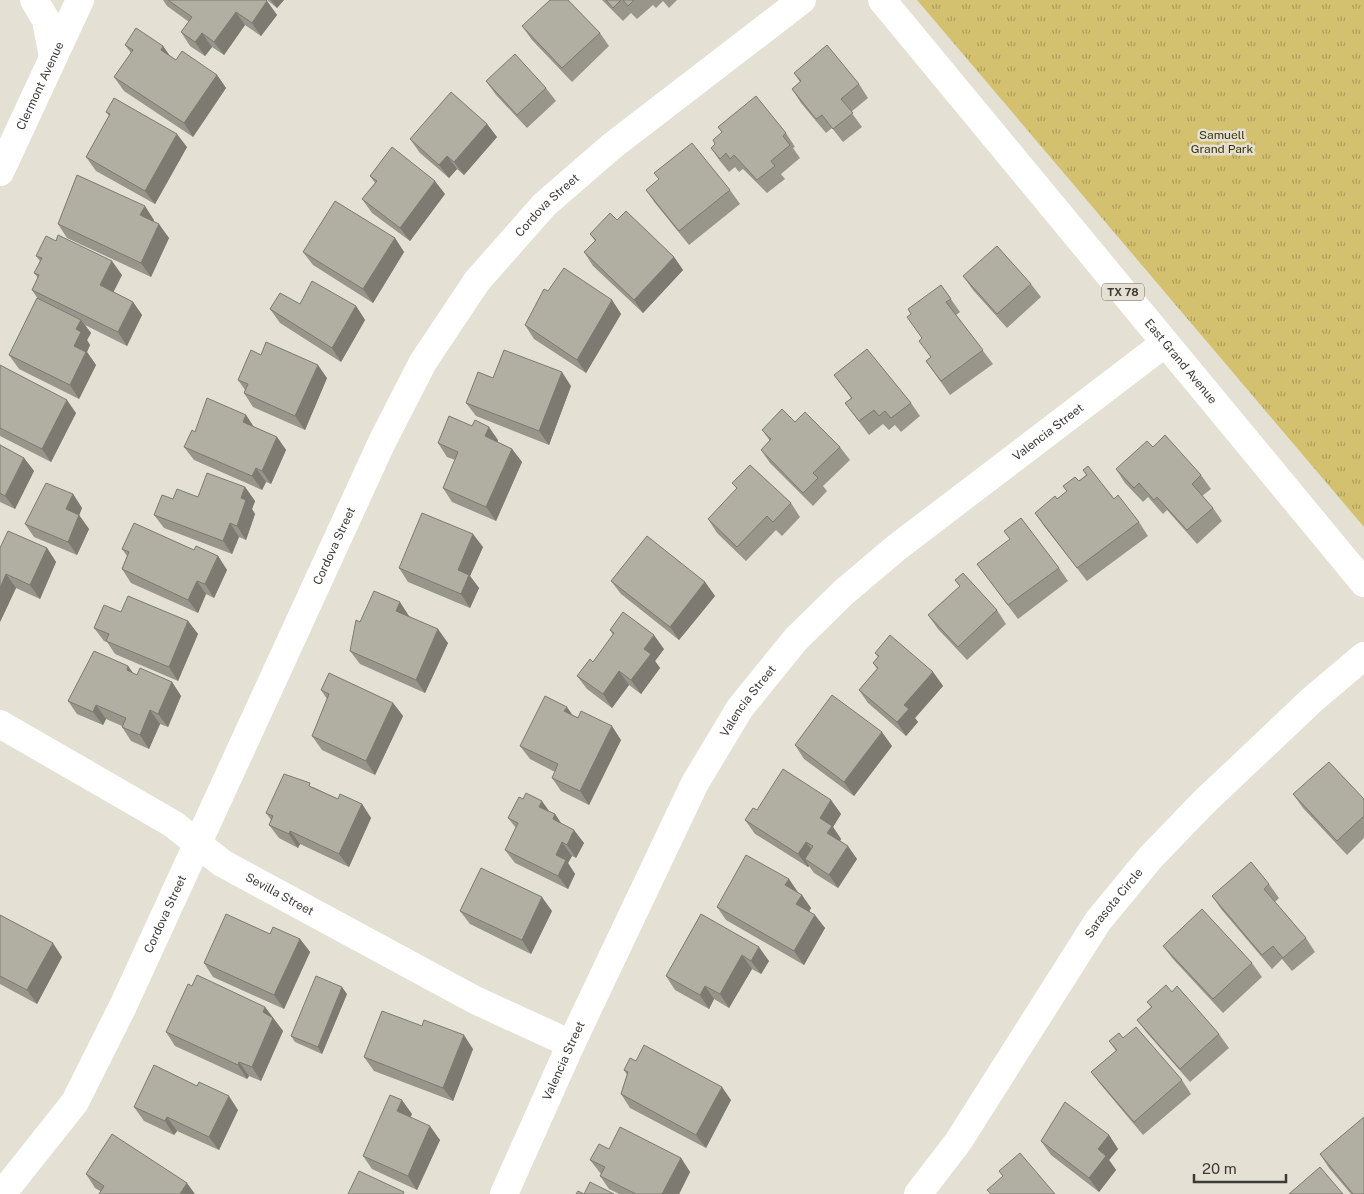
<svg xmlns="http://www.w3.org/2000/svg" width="1364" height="1194" font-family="'Public Sans',sans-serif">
<defs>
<pattern id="park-tufts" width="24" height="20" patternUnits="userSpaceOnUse" patternTransform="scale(1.25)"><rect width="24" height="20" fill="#d4c16f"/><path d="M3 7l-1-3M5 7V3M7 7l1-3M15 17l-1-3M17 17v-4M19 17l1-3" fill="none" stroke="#ad9e5c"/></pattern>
</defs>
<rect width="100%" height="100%" fill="#e4e1d4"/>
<path fill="url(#park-tufts)" d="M917,0H1364V527Z"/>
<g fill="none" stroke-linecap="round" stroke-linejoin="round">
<g stroke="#fff" stroke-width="28">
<path d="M34,0L46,20L53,57"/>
<path id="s1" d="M0,172L80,0"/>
<path id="s2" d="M0,724L173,824L222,863L475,1000L571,1044"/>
<path id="s3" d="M2,1194L75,1102L123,1006L382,442L423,362L477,281L544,205L612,146L802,0"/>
<path id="s4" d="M504,1194L571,1044L695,783L740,708L796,639L844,592L896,548L1165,343"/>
<path id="s5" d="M918,1194L958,1142L1098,921L1150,858L1204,802L1313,699L1364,656"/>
</g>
<path stroke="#fff" stroke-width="28" id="s6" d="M882,0L1364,583"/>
</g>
<path fill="#98968b" d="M163,0H266L277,15L261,36L245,25L224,55L212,47L205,56L190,46L181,32L189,22L167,6Z
M267,0H284L277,8Z
M602,0H677L669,8L663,1L656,8L653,5L637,19L631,13L623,21Z
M522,26L600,33L609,46L572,82L532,40Z
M125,45L163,46L169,55L176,60L217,75L226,88L193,137L124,91L114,77L131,53Z
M794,73L859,84L868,98L851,112L862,127L843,142L832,128L826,133L801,103L792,89L800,82Z
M486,81L546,88L556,101L527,128L496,95Z
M106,112L187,147L155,204L96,171L86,157L109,116Z
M487,124L497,137L464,175L457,169L449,178L420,153L410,139Z
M718,127L786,133L795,147L793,148L800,158L781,174L785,179L767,193L743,169L739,172L735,167L729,172L720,161L711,148L715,144L722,132Z
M370,176L445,194L410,241L372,213L362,199L375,183Z
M646,190H730L740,204L689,245L655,203Z
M154,220L153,221L169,238L151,277L67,238L58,224Z
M617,220L674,257L683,270L643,313L593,266L584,252L595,241L590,234Z
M395,238L404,252L373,303L313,265L303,252Z
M36,256L122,275L113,292L133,302L142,315L127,346L85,325L91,333L87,340L90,345L87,352L96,365L79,399L19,369L9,355L38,299L32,290L38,278L34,273L40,261Z
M963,276L1031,284L1041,297L1007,328L973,290Z
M941,285L960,312L956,315L993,364L950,395L926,361L931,357L911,314Z
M548,291L612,300L621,314L586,373L534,339L525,325Z
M300,304L356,306L365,320L341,362L280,323L270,309Z
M261,355L327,378L305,430L253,407L244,393L245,390L238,380Z
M0,365L76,413L51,462L0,436Z
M834,375L911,403L920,416L901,432L895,425L889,430L883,424L869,435L845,403L851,398Z
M493,378L571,386L549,445L476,416L466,403Z
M246,415L254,427L277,437L286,450L271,484L266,482L262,490L194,460L184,447L195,432Z
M762,430L840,447L850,460L823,486L827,491L813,506L770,463L761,450L770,441Z
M498,440V442L512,449L522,462L496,521L452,502L443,488L455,460L447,457L438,443Z
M0,444L2,446L24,458L34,471L15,509L0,502Z
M1153,447L1201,475L1211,489L1202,496L1213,508L1222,521L1197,544L1167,510L1163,514L1148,497L1143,502L1125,483L1116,469Z
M1083,470L1139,522L1148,536L1087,581L1044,526L1035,513L1057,499L1067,492L1063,486L1079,481L1086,475Z
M732,483L791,503L800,517L782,536L776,530L746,561L717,533L708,519L737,489Z
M245,487L255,501L252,509L255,514L246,540L239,537L232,554L164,528L154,515L173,499L198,497Z
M73,494L82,508L79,515L89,529L77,555L34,537L25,524Z
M483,547L470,576L479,588L470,608L408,582L399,568Z
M0,548H47L56,562L40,599L16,588L0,622Z
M122,549L194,550L218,556L227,570L214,598L206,594L198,613L131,583L122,569L127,556Z
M977,564L1059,568L1068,581L1018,619Z
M955,580L997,610L1006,624L967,660L938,629L928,615L960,587Z
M611,581L705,582L715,596L679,640L621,594Z
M409,616L448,643L425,693L360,664L350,651L360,622Z
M188,621L198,634L178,681L115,654L107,642L104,641L94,628Z
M610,630L664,649L655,661L660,668L641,694L629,685L612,708L587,689L577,676L593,662L613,635Z
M875,653L933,672L943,686L915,718L918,722L906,736L868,703L859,690L877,669L873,663L878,657Z
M128,666L133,673L137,675L172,682L181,696L168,727L160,724L149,749L131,741L122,727V726L106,719L103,725L77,714L68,701Z
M321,690L393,703L403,716L375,775L322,750L312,736L327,699Z
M573,715L621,740L589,805L561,791L552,778L555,772L530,759L520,746Z
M795,745L892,746L854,796L804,759Z
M313,787L338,799L362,804L371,818L349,867L300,844L298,848L279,838L269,825L271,820L266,813Z
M1293,794L1364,799V838L1347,855L1303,808Z
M831,800L841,814L833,827L841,839L840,841L857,859L838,888L814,873L809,866L808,867L755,834L745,820L757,810Z
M549,811L555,814L561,823L584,843L576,858L572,856L568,863L575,874L568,889L515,863L505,850L516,828L508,818Z
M789,879L798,892L811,908L809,911L825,928L804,965L726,920L717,907Z
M1269,884L1279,898L1275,902L1306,938L1315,952L1292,971L1282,959L1272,969L1221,909L1212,896Z
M460,911H552L531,954L470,924Z
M701,914L769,961L761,974L752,969L729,1008L714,999L709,1009L675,990L666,976Z
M0,915L62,957L37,1004L0,984Z
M270,934L300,939L310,952L284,1009L213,977L204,963Z
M1163,946L1252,963L1262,977L1223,1013L1173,959Z
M192,986L265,1007L283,1031L261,1081L249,1076L247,1079L175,1046L166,1032Z
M1172,992L1219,1034L1229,1048L1190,1082L1147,1033L1137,1020L1151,1007L1147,1002Z
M347,994L322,1054L295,1042L291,1036Z
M1123,1038L1182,1080L1191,1094L1143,1135L1101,1085L1091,1072L1116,1051L1109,1041Z
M473,1049L453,1101L374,1071L364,1057Z
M636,1061L731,1100L706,1148L630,1108L621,1094L627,1075L624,1070Z
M134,1107L238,1110L219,1150L177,1131L174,1135L144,1121Z
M412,1114L410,1117L440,1140L417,1190L372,1169L363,1156Z
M1109,1135L1118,1149L1109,1160L1116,1170L1099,1192L1051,1155L1041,1141Z
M609,1149L681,1158L690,1172L679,1194H619L609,1189L600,1176L601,1174L590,1160Z
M1320,1154L1364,1194H1351L1329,1168Z
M86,1174L195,1194L100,1191L95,1188Z"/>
<path fill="#7c7a71" d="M271,0H284L277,8Z
M267,1L277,15L261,36L252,23Z
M236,12L245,25L224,55L214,42Z
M202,33L212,47L205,56L195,42Z
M163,46L173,60L161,50Z
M217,75L226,88L193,137L184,123Z
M487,124L497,137L464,175L454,162Z
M177,134L187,147L155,204L145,191Z
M447,156L457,169L449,178L439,165Z
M435,181L445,194L410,241L400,228Z
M145,206L154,220L150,229L140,215Z
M159,224L169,238L151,277L141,263Z
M395,238L404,252L373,303L363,289Z
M674,257L683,270L643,313L634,300Z
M112,261L122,275L110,299L100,285Z
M612,300L621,314L586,373L577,360Z
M133,302L142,315L127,346L118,332Z
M356,306L365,320L341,362L332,348Z
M81,320L91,333L87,340L90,345L87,352L96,365L79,399L70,385L74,346L76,329Z
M318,365L327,378L305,430L295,416Z
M562,372L571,386L549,445L539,431Z
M67,400L76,413L51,462L42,449Z
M246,415L255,429L243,422Z
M489,427L498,440L494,450L485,436Z
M277,437L286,450L271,484L262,471Z
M512,449L522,462L496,521L486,507Z
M24,458L34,471L15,509L5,496Z
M256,468L266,482L262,490L252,476Z
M245,487L255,501L252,509L255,514L246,540L237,526L241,498Z
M73,494L82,508L76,523L66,509Z
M79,515L89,529L77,555L68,542Z
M230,523L239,537L232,554L223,541Z
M473,534L483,547L470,576L479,588L470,608L461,594L458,570Z
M47,548L56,562L40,599L30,585Z
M218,556L227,570L214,598L205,584Z
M6,574L16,588L0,622V588Z
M197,581L206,594L198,613L188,600Z
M705,582L715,596L679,640L670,627Z
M400,602L409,616L406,624L396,611Z
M188,621L198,634L178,681L169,667Z
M438,629L448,643L425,693L416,680Z
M654,635L664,649L655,661L660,668L641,694L631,680L644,649Z
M128,666L138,680L127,670Z
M619,671L629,685L612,708L603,694Z
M933,672L943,686L915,718L918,722L906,736L897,722L904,705Z
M172,682L181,696L168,727L158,714Z
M393,703L403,716L375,775L366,761Z
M96,705L106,719L103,725L93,712Z
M567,707L576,720L564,711Z
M150,710L160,724L149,749L140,735Z
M612,726L621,740L589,805L580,791Z
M882,732L892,746L854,796L844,782Z
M831,800L841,814L833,827L841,839L837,847L827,833L820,818Z
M542,801L552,815L539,807Z
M362,804L371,818L349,867L339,854Z
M555,814L564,828L553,819Z
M574,830L584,843L576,858L567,845Z
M290,831L300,844L298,848L289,834Z
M562,842L572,856L568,863L575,874L568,889L558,876L556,855Z
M806,842L816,855L805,859L809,866L808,867L798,854Z
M848,846L857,859L838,888L829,875Z
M789,879L798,893L785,885Z
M802,895L811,908L806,918L796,904Z
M542,897L552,911L531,954L522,940Z
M815,915L825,928L804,965L794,951Z
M300,939L310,952L284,1009L274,995Z
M53,943L62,957L37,1004L27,990Z
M759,947L769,961L761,974L751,961Z
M742,955L752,969L729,1008L720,994Z
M705,986L714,999L709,1009L700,995Z
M342,987L347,994L322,1054L318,1047Z
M265,1007L283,1031L261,1081L252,1067L263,1012Z
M464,1035L473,1049L453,1101L443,1088Z
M239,1062L249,1076L247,1079L238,1065Z
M722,1087L731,1100L706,1148L696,1135Z
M229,1096L238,1110L219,1150L209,1137Z
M402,1100L412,1114L407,1125L397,1111Z
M167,1117L177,1131L174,1135L165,1121Z
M430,1126L440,1140L417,1190L408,1176Z
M1109,1135L1118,1149L1109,1160L1116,1170L1099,1192L1089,1178L1098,1149Z
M681,1158L690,1172L679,1194H662Z
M187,1183L195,1194H180Z"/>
<path fill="#b1aea2" stroke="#7c7a71" d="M168,0H266L267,1L252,23L236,12L214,42L202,33L195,42L181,32L192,17Z
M550,0H568L600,33L562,68L522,26Z
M606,0H621L613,8Z
M623,0H634L628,6Z
M136,28L163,46L161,50L176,60L182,51L217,75L184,123L114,77L133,50L125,45Z
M827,45L859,84L841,99L853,113L833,129L822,115L816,119L792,89L801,81L794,73Z
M515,54L546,88L517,115L486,81Z
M451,92L487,124L454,162L447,156L439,165L410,139Z
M756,96L786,133L783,136L790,145L771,161L775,166L757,180L734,155L730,159L726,153L720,159L711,148L715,144L713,140L722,132L718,127Z
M114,98L177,134L145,191L86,157L110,114L106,112Z
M692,143L730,190L679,231L646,190L659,179L654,173Z
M392,147L435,181L400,228L362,199L377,181L370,176Z
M77,175L145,206L140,215L159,224L141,263L58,224Z
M335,201L395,238L363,289L303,252Z
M626,211L674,257L634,300L584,252L596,240L590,234L610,213L617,220Z
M58,235L112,261L100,285L133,302L118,332L32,290L39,275L34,273L42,258L36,256L46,236L56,241Z
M997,246L1031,284L997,314L963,276Z
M564,268L612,300L577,360L525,325L544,289L548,291Z
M312,281L356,306L332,348L270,309L280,293L300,304Z
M941,285L951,299L946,302L983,350L941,381L926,361L931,357L919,341L922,338L907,317L911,314L908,309Z
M37,298L81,320L76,329L81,332L74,346L86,352L70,385L9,355Z
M266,342L318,365L295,416L244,393L248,384L238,380L251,350L261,355Z
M867,349L911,403L891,418L885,411L879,416L874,410L859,421L845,403L852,398L834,375Z
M504,350L562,372L539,431L466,403L478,372L493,378Z
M0,365L67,400L42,449L0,428Z
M207,398L246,415L243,422L277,437L262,471L256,468L252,476L184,447L192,430L195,432Z
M782,409L795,422L805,412L840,447L813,473L818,478L803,493L761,450L771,439L762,430Z
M449,416L472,426L475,420L489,427L485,436L512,449L486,507L443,488L458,452L438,443Z
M1165,435L1201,475L1192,484L1213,508L1187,530L1157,497L1154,500L1139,483L1134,488L1116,469L1147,441L1153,447Z
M0,445L24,458L5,496L0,493Z
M750,465L791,503L773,522L767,516L737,547L708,519L737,488L732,483Z
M1088,466L1114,499L1118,495L1139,522L1077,568L1035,513L1055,496L1057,499L1067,491L1063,486L1075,477L1079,481L1087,475L1083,470Z
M207,473L245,487L241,498L246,500L237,526L230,523L223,541L154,515L162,495L173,499L177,489L198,497Z
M46,483L73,494L66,509L79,515L68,542L25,524Z
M422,513L473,534L458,570L469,575L461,594L399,568Z
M1021,518L1059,568L1008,605L977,564L1010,539L1004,531Z
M134,523L194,550L196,546L218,556L205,584L197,581L188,600L122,569L129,552L122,549Z
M8,531L47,548L30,585L6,574L0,588V548Z
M647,536L705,582L670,627L611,581Z
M963,573L997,610L958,647L928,615L960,586L955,580Z
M374,591L400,602L396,611L438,629L416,680L350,651L356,620L360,622Z
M128,596L188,621L169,667L106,641L109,634L94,628L104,605L121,612Z
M623,612L654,635L644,649L651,654L631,680L619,671L603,694L577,676L590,659L593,662L614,633L610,630Z
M890,635L933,672L904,705L909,709L897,722L859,690L878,668L873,663L879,656L875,653Z
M94,651L128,666L127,670L137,675L140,668L172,682L158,714L150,710L140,735L122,727L126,718L96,705L93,712L68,701Z
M329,673L393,703L366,761L312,736L329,694L321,690Z
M832,695L882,732L844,782L795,745Z
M545,696L567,707L564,711L578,718L581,711L612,726L580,791L552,778L558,764L520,746Z
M1329,762L1364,799V816L1337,841L1293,794Z
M783,769L831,800L820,818L832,826L827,833L848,846L829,875L805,859L813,846L806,842L798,854L745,820L753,808L757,810Z
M284,774L310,783L309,786L338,799L340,794L362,804L339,854L290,831L289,834L269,825L273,816L266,813Z
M526,793L542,801L539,807L555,814L553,819L574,830L567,845L562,842L556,855L566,860L558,876L505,850L518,823L508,818L519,797L523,799Z
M746,855L789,879L785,885L802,895L796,904L815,915L794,951L717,907Z
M1251,862L1269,884L1264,889L1306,938L1283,958L1273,946L1262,955L1212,896Z
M481,868L542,897L522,940L460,911Z
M1202,909L1252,963L1213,999L1163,946Z
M226,914L270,934L273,927L300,939L274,995L204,963Z
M701,914L759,947L751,961L742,955L720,994L705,986L700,995L666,976Z
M0,915L53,943L27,990L0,976Z
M197,975L265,1007L263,1012L273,1018L252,1067L239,1062L238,1065L166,1032L188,984L192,986Z
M316,976L342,987L318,1047L291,1036Z
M1166,985L1172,992L1177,986L1219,1034L1180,1069L1137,1020L1152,1007L1147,1002Z
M382,1011L422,1026L424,1020L464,1035L443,1088L364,1057Z
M1136,1027L1182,1080L1134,1122L1091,1072L1117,1050L1109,1041L1119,1033L1123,1038Z
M644,1045L722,1087L696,1135L621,1094L628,1072L624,1070L630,1058L636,1061Z
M154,1065L197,1086L199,1082L229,1096L209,1137L167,1117L165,1121L134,1107Z
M390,1095L402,1100L397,1111L430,1126L408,1176L363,1156Z
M1065,1102L1109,1135L1098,1149L1106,1156L1089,1178L1041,1141Z
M1364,1117V1194H1353L1320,1154Z
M620,1127L681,1158L662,1194H636L600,1176L605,1167L590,1160L599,1144L609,1149Z
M112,1134L187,1183L180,1194H99L104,1186L86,1174Z
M1020,1153L1055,1194H991L987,1190L1003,1176L999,1171Z
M1320,1167L1343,1194H1289Z
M359,1171L404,1192L403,1194H348Z
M590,1182L614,1194H584Z
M578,1191L584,1194H576Z"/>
<g text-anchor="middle" stroke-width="5" stroke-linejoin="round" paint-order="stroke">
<rect fill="#e4e1d4" stroke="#6f6d65" stroke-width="1" x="1102" y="283.5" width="42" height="17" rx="4"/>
<g font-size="11" font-weight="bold" fill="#3d3b36">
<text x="1123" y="296">TX 78</text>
</g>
<g font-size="12" fill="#3d3b36" stroke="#e4e1d4">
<text dy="4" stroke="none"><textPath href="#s1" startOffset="95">Clermont Avenue</textPath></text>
<text dy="4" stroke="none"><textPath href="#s3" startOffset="1136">Cordova Street</textPath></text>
<text dy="4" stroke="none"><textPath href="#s6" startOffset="469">East Grand Avenue</textPath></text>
<text dy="4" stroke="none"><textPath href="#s4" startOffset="956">Valencia Street</textPath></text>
<text dy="4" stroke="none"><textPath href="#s3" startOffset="731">Cordova Street</textPath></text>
<text dy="4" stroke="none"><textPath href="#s4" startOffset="551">Valencia Street</textPath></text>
<text dy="4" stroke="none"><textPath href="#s2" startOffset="328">Sevilla Street</textPath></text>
<text dy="4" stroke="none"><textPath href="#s5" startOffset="351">Sarasota Circle</textPath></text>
<text dy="4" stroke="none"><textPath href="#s3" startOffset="326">Cordova Street</textPath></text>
<text dy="4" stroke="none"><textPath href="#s4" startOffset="146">Valencia Street</textPath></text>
</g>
<g font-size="12" fill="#3c3307" stroke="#e4e1d4">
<text x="1222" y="139">Samuell<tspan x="1222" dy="14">Grand Park</tspan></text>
</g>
</g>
<path d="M1194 1174v8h92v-8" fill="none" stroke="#3d3b36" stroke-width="2.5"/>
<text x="1202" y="1174" font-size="15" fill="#3d3b36" stroke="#e4e1d4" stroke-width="4" paint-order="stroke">20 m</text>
</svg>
